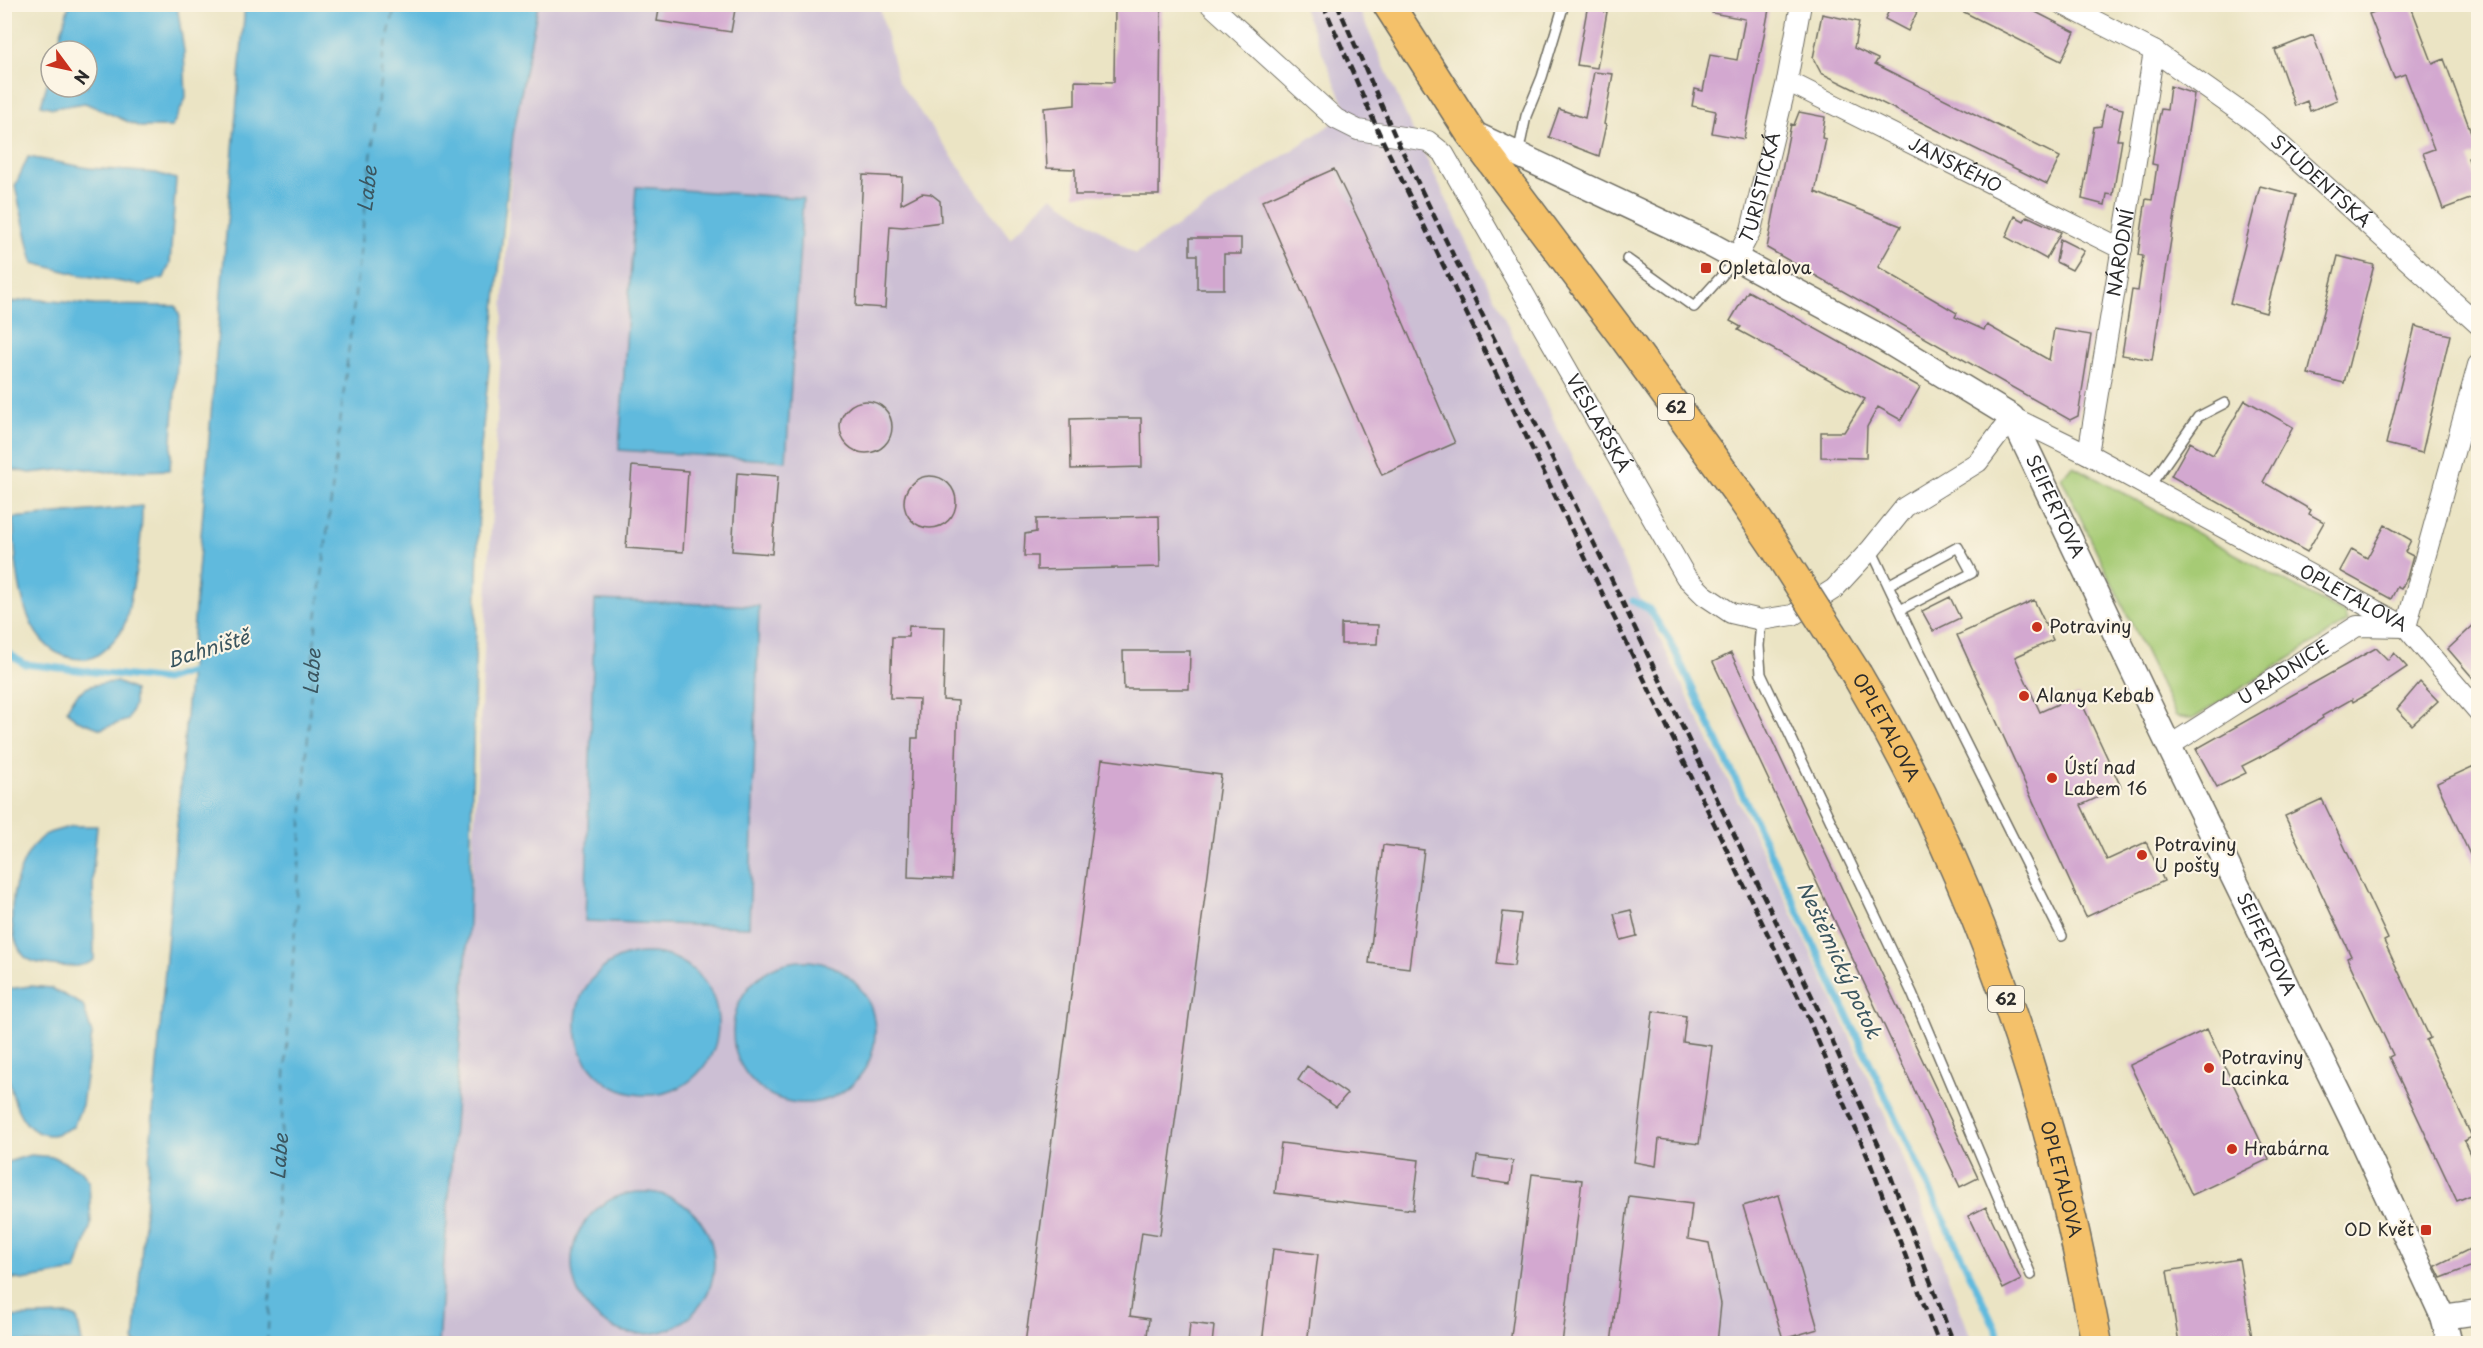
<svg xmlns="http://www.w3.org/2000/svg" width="2483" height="1348" font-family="'Playpen Sans',sans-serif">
<rect width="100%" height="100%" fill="#fcf5e5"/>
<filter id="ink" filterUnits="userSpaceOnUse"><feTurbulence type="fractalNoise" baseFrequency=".0167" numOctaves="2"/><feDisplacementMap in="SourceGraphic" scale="12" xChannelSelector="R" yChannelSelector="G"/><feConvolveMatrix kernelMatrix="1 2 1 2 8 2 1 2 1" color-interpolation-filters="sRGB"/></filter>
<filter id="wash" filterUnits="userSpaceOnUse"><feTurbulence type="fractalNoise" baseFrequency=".008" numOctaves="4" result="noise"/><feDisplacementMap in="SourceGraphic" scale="24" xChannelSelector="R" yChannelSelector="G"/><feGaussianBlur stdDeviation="1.35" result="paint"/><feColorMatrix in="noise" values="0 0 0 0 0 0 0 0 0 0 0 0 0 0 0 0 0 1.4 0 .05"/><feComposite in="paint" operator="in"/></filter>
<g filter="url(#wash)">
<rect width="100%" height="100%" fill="#ebe4c4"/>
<path fill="#ccbfd4" d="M538,5H879L898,81L1010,238L1052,196L1135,254L1348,113L1302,5H1357L1412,129L1624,564L1834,1001L1899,1147L1973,1343L438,1344L466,973L513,135Z"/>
<path fill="#a6cb75" stroke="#687b50" stroke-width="1.5" d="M2073,466L2344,613L2347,622L2193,719L2176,716L2061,477Z"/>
<path fill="#60badd" stroke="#467284" stroke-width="1.5" d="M69,5H177L184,51L186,98L172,127H140L85,103L53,108L41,105L51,70V87H87V51H56Z
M245,5H538L513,135L480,456L469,921L438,1343H134Z
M28,157L89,168L156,173L176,179L170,263L164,278L140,285L80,275L33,263L15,186Z
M636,187L803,198L786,461L619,450Z
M32,299L94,305L176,306L180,317L170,470L108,472L78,468L30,473L10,469L4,459L5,315L9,303Z
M142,506C142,540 138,563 131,596C129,605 128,615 125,623C121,635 99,659 86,659C18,662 16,567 13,518Z
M595,600L759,606L749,927L585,921Z
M117,682L134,690V705L128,720L101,729L75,719L67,710C77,687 93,683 117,682Z
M73,826H97L93,870L94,960C85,967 70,967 59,966C48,964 32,964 24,956C0,928 14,859 43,836C50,831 64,829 73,826Z
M576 1024a71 71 0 1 1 142 0a71 71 0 1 1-142 0Z
M733 1032a71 71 0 1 1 142 0a71 71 0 1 1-142 0Z
M30,986L51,988L83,1005L92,1034L82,1105L73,1127C67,1129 58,1135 51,1135C0,1135 4,1027 5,992L8,989Z
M30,1155L54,1157L82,1171L89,1181L91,1225L76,1271L22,1280L5,1277V1166L8,1162Z
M572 1263a71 71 0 1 1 142 0a71 71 0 1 1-142 0Z
M69,1315L77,1318L82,1343H5V1317Z"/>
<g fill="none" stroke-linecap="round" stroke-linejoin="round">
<path stroke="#60badd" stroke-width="7" d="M1633,601L1649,609L1670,641L2003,1344
M4,650L24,664L165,680L196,670"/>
<path stroke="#3b5660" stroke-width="1.5" stroke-dasharray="8 6" stroke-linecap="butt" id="s1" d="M267,1344L314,645L383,56L396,4"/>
</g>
<g id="blocks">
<path fill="#d3a8d0" d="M660,4H736L731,32L657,21Z
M1115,4H1161L1159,195H1075V169L1047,168L1044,108L1075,105V81L1114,82Z
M1588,4H1606L1605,12H1607L1597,68L1577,65Z
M1713,4H1770L1744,139L1712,133L1716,111L1692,106L1695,89L1703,91L1710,55L1737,60L1745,19L1712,13Z
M1892,4H1902L1917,12L1908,31L1885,19Z
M1948,4H2020L2075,32L2061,61Z
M2394,4H2410L2433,64L2444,59L2478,151V153L2468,158L2478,184V196L2443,209L2423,153L2434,149L2405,74L2394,78L2369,14Z
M1822,14L1859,22L1854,48L1878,59L1875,64L2060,157L2047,184L1821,73L1813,58Z
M2313,35L2337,100L2310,111L2307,101L2295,106L2275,50Z
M1594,72L1613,74L1604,124L1606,125L1599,156L1549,137L1559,109L1585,118Z
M2170,86L2194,94L2152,360L2122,355L2132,290L2138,291L2143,256L2138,255L2144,212L2146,199L2152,200L2157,165L2152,164L2158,122L2161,109L2167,110Z
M2105,105L2123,109L2117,140H2122L2113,195L2107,194L2105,205L2082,199L2094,127L2101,126Z
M1799,112L1825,117L1822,138L1826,139L1815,192L1901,226L1878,267L1957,313L1955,317L1984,330L1987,325L2049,360L2054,329L2091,335L2078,416L2070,420L1767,248L1791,124L1794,125Z
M1334,169L1365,233L1455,443L1382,475L1262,201Z
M863,175L902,177L901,204L922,193L931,194L940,201L941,222L903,227L890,226L885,308L856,306Z
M2260,186L2296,195L2266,313L2230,303Z
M2015,216L2024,221L2027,216L2061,232L2046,259L2006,237Z
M1190,238H1241V254H1224V289H1197V255H1190Z
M2060,239L2084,251L2072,270L2056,262Z
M2338,256L2374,265L2344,383L2308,374Z
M1748,291L1920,387L1901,420L1878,407L1867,427L1866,458L1821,457V432H1844L1865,399L1738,330L1741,327L1730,321Z
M2415,326L2450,335L2422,453L2386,444Z
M2245,400L2293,427L2263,482L2311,510L2309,514L2324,522L2307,552L2171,476L2190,442L2213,455Z
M840 427a26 26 0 1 1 52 0a26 26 0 1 1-52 0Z
M1106,418H1141L1142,467L1071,469L1070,419Z
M632,466L688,471L683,552L626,548Z
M737,473L778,476L772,554L732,551Z
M904 502a26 26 0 1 1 52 0a26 26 0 1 1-52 0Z
M1159,516L1160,567L1037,570V556H1024L1025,534L1036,532V519Z
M2385,525L2411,540L2405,552L2413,556L2407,578L2401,589L2397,587L2391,599L2340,571L2352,549L2367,558Z
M1950,597L1960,618L1933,631L1922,611Z
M2034,600L2053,640L2015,657L2040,712L2078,695L2121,787L2081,805L2107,860L2146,842L2164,881L2086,917L1957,635Z
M2478,621V684L2448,649Z
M1341,624L1378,625L1377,644H1341Z
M909,626L945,627L943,700L958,701L952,879L908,877L912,738H918L919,699L890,698L892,637H908Z
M2376,648L2388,660L2394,653L2407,667L2365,695L2353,702L2352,699L2322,716L2323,718L2279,747L2242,766L2246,773L2217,787L2196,749Z
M1123,651H1190L1189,689H1124Z
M1731,653L1978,1178L1960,1187L1713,662Z
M2420,682L2438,701L2412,725L2397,709Z
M1102,759L1221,775L1160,1235L1142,1232L1130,1316L1149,1319L1146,1344H1025Z
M2474,766L2478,776V872L2437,783Z
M2322,799L2388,939L2384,941L2430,1038L2426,1040L2472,1137L2464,1141L2478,1172V1192L2457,1201L2389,1057L2393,1055L2347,958L2351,956L2285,816Z
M1383,845L1424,850L1409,968L1369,963Z
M1631,910L1637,936L1621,940L1614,914Z
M1503,912L1521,914L1514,966L1496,964Z
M1653,1011L1686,1016L1683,1042L1712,1046L1699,1144L1659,1139L1656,1166L1634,1162Z
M2207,1029L2269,1159L2192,1195L2130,1065Z
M1307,1066L1347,1094L1336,1107L1298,1080Z
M1281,1143L1419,1160L1413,1210L1275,1193Z
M1477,1156L1513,1161L1510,1184L1474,1179Z
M1532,1174L1582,1180L1562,1344H1510Z
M1779,1195L1818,1329L1783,1339L1743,1206Z
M1629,1196L1692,1204L1688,1239L1709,1243L1721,1304L1717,1344H1611Z
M1986,1207L2021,1280L2003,1289L1968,1216Z
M2478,1245V1264L2441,1278L2435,1266Z
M1273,1249L1318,1254L1307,1344H1262Z
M2239,1259L2253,1344H2179L2167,1271Z
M1190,1323L1214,1326L1212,1344H1188Z"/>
</g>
</g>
<g filter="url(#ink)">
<use href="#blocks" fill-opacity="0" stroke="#6e6c61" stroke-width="1.5"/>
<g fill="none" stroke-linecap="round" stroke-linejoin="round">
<defs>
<path id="service" d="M1518,154L1526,116L1542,77L1564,4
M1627,259L1694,307L1735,261
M2149,487L2198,417L2225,403
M1871,549L1918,648L2062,936
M1888,585L1958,547L1972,573L1900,610
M1761,620L1759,646L1761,674L1912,993L2031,1275"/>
<g id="minor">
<path id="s2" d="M1210,4L1336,119L1358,130L1428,141L1444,154L1686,577L1704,595L1731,613L1761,620L1793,615L1834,589L1871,549L1905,507L1978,462L2012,417L2088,454L2406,627L2478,711"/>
<path id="s3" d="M2062,4L2154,51L2256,123L2478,324"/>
<path id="s4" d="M1787,81L2122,249"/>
<path id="s5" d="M1736,259L1751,230L1787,81L1801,4"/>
<path id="s6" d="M2088,454L2154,51"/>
<path id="s7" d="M2169,746L2357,626L2406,627L2478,365"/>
</g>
<g id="tertiary">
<path id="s8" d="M1470,132L1711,245L1877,335L2012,417L2169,746L2353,1122L2443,1317L2450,1344"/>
<path d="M2443,1317L2478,1312"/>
</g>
<g id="primary">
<path d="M1388,4L1470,132L1625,338L1744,501L1776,548"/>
<path id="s9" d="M1857,675C1954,839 2023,1021 2068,1206C2079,1251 2088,1298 2097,1344"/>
</g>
</defs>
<use href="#service" stroke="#6e6c61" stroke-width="12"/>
<use href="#minor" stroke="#6e6c61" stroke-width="22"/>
<use href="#tertiary" stroke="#6e6c61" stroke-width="27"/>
<use href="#primary" stroke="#6e6c61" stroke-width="33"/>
<use href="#service" stroke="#fff" stroke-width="9"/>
<use href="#minor" stroke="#fff" stroke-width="20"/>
<use href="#tertiary" stroke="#fff" stroke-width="24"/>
<use href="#primary" stroke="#f4c16b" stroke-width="30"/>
<path stroke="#2b2b2b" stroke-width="4.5" stroke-dasharray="9 4.5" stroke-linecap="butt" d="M1323,4L1380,135L1806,1013L1869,1160L1939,1344
M1337,4L1395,136L1608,572L1818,1009L1882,1153L1954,1344"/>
<defs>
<path id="primary-bridge" d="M1776,548L1857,675"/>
</defs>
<use href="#primary-bridge" stroke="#6e6c61" stroke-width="33" stroke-linecap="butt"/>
<use href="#primary-bridge" stroke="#f4c16b" stroke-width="30"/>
</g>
</g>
<g fill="#c8321e" stroke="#fcf5e5" stroke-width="2">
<rect x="1700" y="262" width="12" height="12" rx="3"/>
<circle cx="2037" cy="627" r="6"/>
<circle cx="2024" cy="696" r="6"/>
<circle cx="2052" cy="778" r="6"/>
<circle cx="2142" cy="855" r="6"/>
<circle cx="2209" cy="1068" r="6"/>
<circle cx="2232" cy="1149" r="6"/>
<rect x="2420" y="1224" width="12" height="12" rx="3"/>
</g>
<g text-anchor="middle" stroke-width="4.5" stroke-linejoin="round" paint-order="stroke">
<g fill="#fcf5e5" stroke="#6a6863" stroke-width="1.5">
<rect x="1658" y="394" width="36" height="26" rx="4.5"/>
<rect x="1988" y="986" width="36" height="26" rx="4.5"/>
</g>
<g font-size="16" font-weight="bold" fill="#2b2b2b">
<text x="1676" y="413">62</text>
<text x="2006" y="1005">62</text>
</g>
<g font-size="18" fill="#2b2b2b" stroke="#fcf5e5">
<text dy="6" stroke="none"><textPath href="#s4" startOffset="188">JANSKÉHO</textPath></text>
<text dy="6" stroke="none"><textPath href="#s3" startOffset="315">STUDENTSKÁ</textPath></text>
<text dy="6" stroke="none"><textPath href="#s5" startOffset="76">TURISTICKÁ</textPath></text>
<text dy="6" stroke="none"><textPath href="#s6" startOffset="204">NÁRODNÍ</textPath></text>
<text dy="6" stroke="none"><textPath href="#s2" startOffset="597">VESLAŘSKÁ</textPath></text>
<text dy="6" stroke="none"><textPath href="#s8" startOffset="712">SEIFERTOVA</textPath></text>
<text dy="6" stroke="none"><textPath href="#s2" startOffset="1581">OPLETALOVA</textPath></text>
<text dy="6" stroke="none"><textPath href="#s7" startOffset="136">U RADNICE</textPath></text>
<text dy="6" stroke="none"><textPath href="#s9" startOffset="60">OPLETALOVA</textPath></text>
<text dy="6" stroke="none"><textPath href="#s8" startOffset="1198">SEIFERTOVA</textPath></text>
<text dy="6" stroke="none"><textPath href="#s9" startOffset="546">OPLETALOVA</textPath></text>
</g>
<g font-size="18" fill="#2b2b2b" stroke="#fcf5e5" text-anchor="start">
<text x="1718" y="274">Opletalova</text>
<text x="2049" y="633">Potraviny</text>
<text x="2036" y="702">Alanya Kebab</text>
<text x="2064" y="774">Ústí nad<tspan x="2064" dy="21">Labem 16</tspan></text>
<text x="2154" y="851">Potraviny<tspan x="2154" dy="21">U pošty</tspan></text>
<text x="2221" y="1064">Potraviny<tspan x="2221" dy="21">Lacinka</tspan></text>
<text x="2244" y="1155">Hrabárna</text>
<text x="2414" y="1236" text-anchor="end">OD Květ</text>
</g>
<g font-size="20" font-style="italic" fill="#3b5660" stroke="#fcf5e5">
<text dy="7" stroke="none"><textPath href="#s1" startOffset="1160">Labe</textPath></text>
<text transform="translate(208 649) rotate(-17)" y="7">Bahniště</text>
<text dy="7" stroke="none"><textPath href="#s1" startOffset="674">Labe</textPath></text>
<text transform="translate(1839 960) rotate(65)" y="7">Neštěmický potok</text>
<text dy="7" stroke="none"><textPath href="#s1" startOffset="188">Labe</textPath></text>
</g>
</g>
<rect width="2483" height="1348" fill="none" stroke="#fcf5e5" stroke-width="24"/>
<g transform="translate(69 69) rotate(123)"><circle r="28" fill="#fcf5e5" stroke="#a8a49b" stroke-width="1.5"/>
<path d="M0-4.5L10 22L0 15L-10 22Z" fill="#c8321e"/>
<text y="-9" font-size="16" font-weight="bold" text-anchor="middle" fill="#2b2b2b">N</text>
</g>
</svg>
